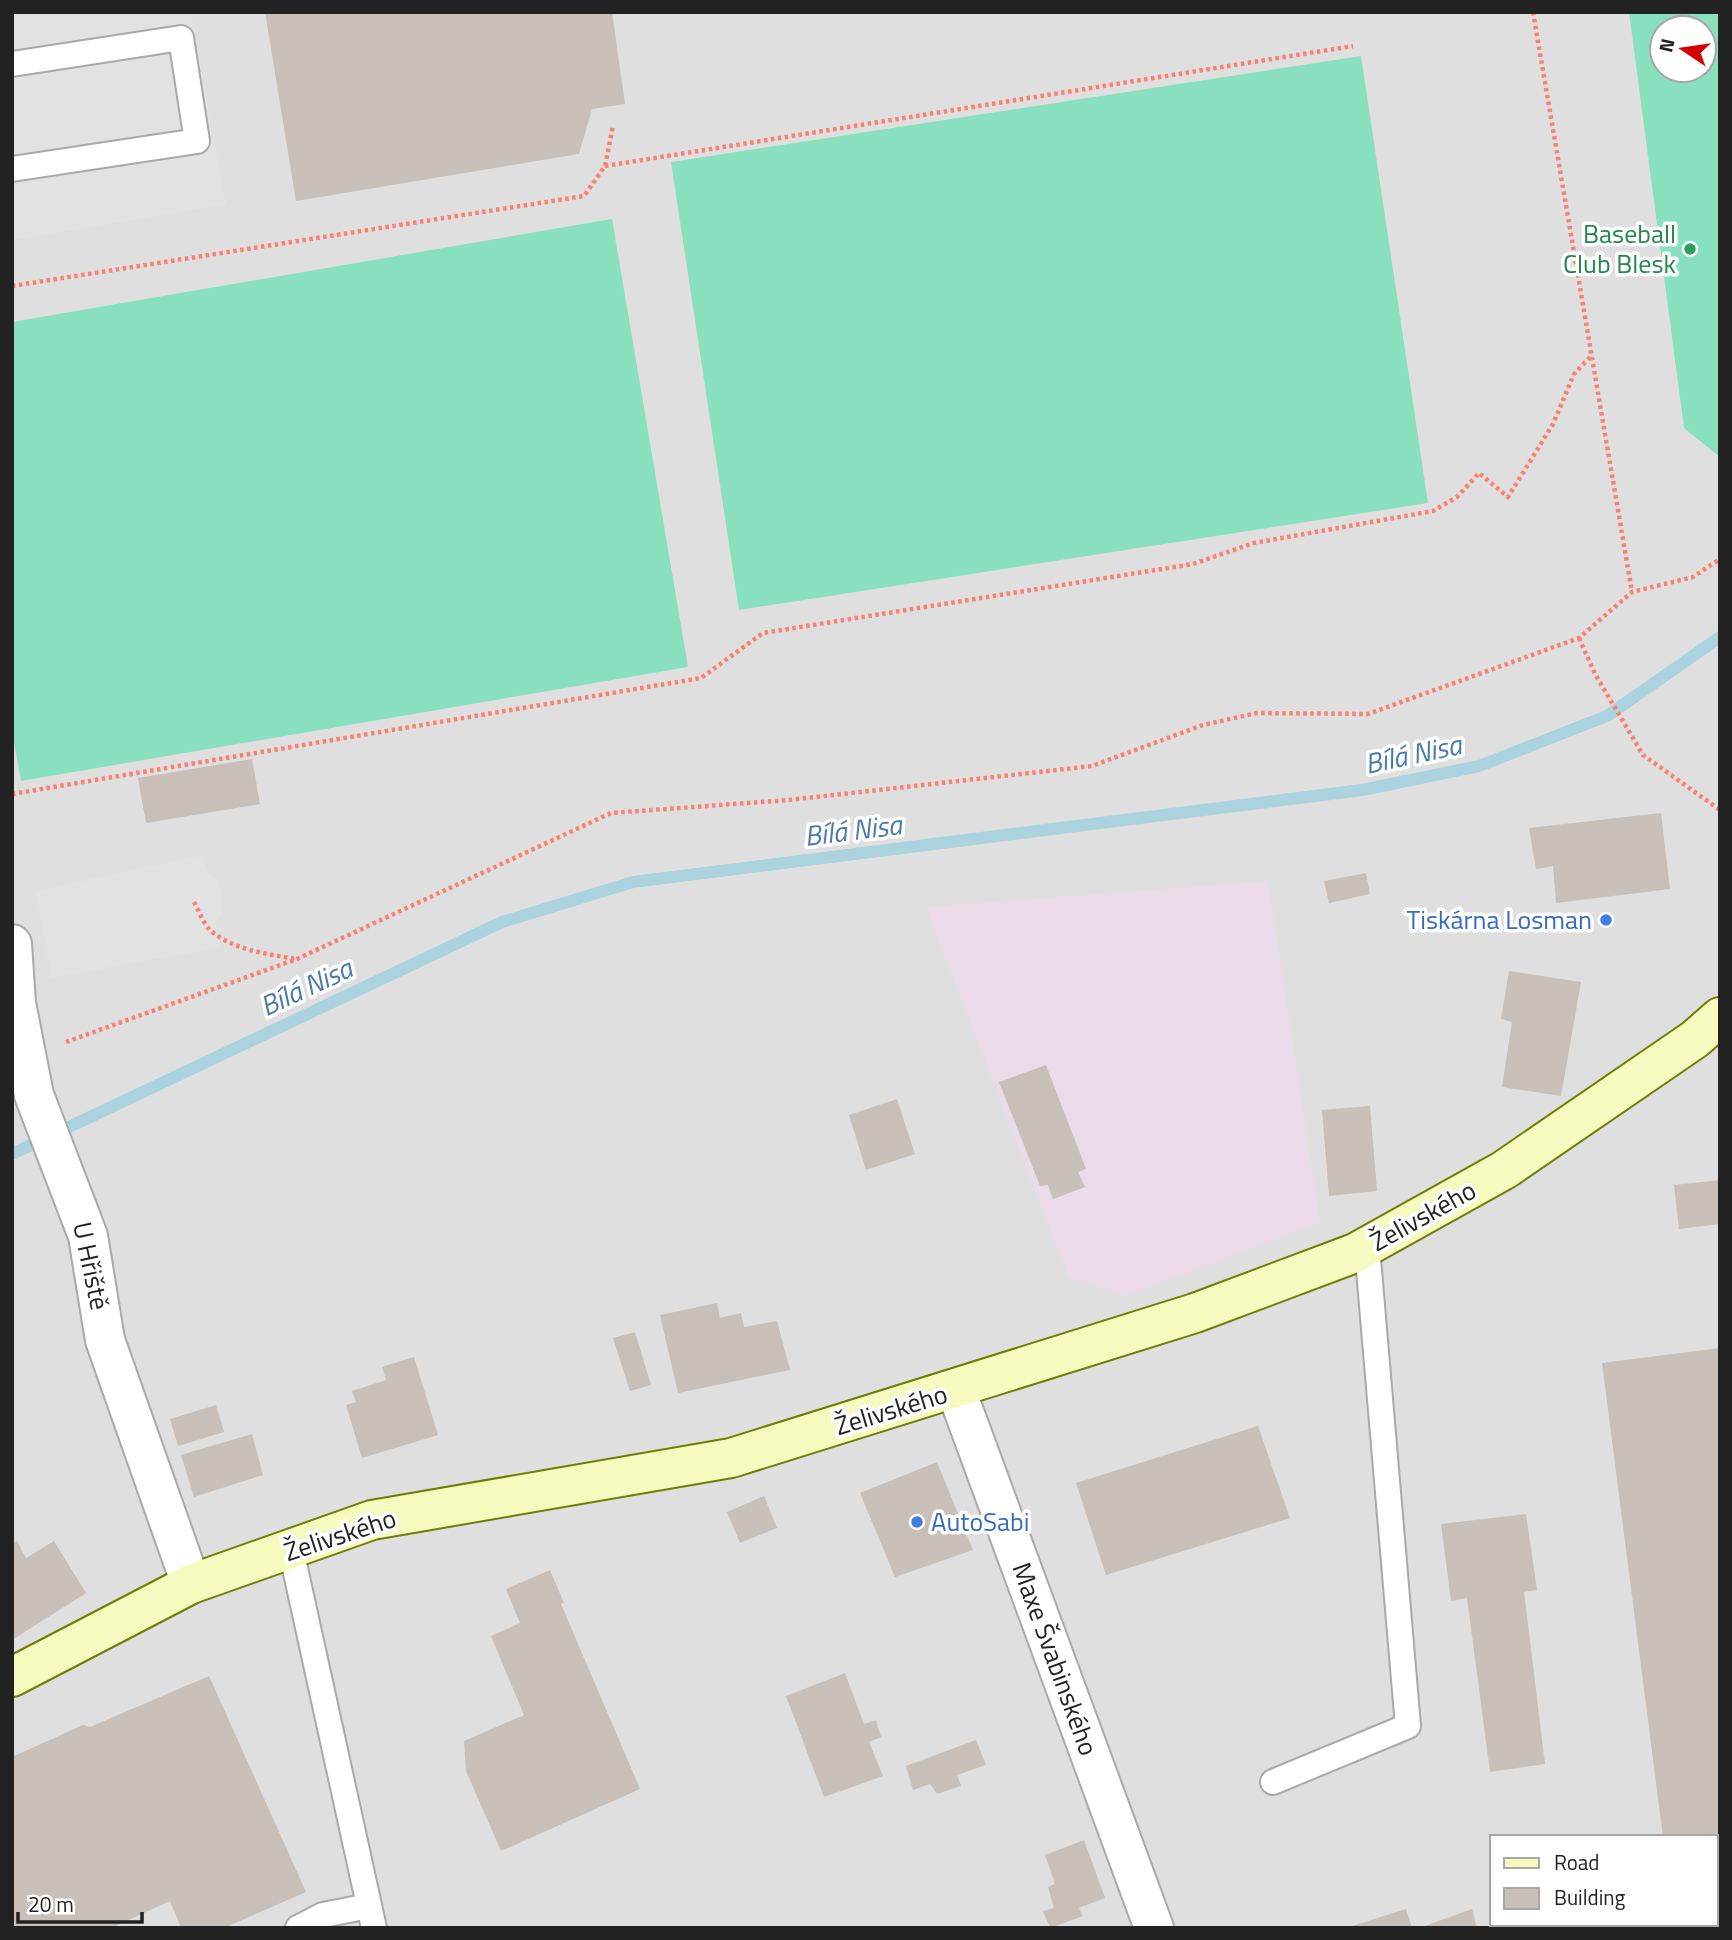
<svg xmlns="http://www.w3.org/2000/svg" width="1732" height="1940" font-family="'Titillium Web',sans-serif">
<rect width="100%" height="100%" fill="#f2efe9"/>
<path fill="#e0dfdf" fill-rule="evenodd" d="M12,12H1720V1928H12ZM1662,28H1704V70H1662ZM1492,1837H1716V1924H1492Z"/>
<path fill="#ebdbe8" d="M1268,881L1320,1223L1127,1296L1069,1278L926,907Z"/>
<path fill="#88e0be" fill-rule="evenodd" d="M1629,12H1720V457L1684,428ZM1662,28H1704V70H1662Z
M1361,56L1428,503L739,610L671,162Z
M612,219L688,667L21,781L12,732V322Z"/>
<path fill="#e2e2e2" d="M38,12H191L226,204L12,240V17Z
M203,855L208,872L219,881L224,912L216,923L220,947L51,978L36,891Z"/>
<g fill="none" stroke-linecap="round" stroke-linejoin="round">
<path stroke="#aad3df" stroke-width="12" d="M12,1154L502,922L633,882L1362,790L1479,766L1607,716L1720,637"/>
</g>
<path fill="#c7bfb8" d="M265,12H612L625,104L592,109L579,154L296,201Z
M252,759L260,804L146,823L138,778Z
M1661,813L1670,889L1556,903L1553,866L1536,869L1529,828Z
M1366,873L1370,894L1329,903L1324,881Z
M1509,971L1581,982L1561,1096L1502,1087L1512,1022L1501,1019Z
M1046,1065L1086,1169L1078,1172L1085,1187L1053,1199L1048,1185L1040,1186L999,1082Z
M897,1099L915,1154L866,1170L849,1115Z
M1370,1106L1377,1191L1329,1196L1322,1110Z
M1720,1180V1224L1679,1229L1674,1185Z
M717,1303L720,1318L741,1313L744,1327L777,1321L790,1370L678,1393L660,1315Z
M635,1332L651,1385L630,1391L613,1338Z
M1720,1348V1881L1716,1882V1837H1663L1602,1363Z
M414,1357L438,1435L362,1458L346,1405L356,1402L352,1391L386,1380L382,1367Z
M216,1405L224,1432L178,1446L170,1419Z
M1258,1426L1290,1518L1106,1575L1076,1483Z
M252,1434L263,1475L194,1497L181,1455Z
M937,1462L973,1550L895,1577L860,1493Z
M764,1496L777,1528L740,1543L727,1512Z
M1526,1514L1537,1590L1524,1592L1545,1764L1490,1772L1467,1598L1451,1601L1441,1524Z
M17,1541L26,1558L54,1541L86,1593L12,1640V1543Z
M550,1570L564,1603L561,1604L640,1789L501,1851L466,1771L464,1741L524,1715L491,1636L520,1623L506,1589Z
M845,1673L864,1724L876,1720L881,1737L869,1742L883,1776L824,1797L786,1696Z
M209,1676L306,1892L224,1928H181L170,1901L111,1928H12V1757L83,1725L90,1727Z
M976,1740L986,1765L957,1775L961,1786L937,1794L930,1784L913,1790L906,1766Z
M1084,1840L1105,1898L1079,1908L1083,1916L1050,1928L1043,1911L1054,1908L1048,1887L1055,1884L1045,1855Z
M1406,1909L1412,1928H1349V1927Z
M1472,1909L1477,1928H1422V1927Z"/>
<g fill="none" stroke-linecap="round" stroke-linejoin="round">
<defs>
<path id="lane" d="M12,64L181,38L197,141L12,169
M291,1550L374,1928
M1273,1782L1408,1726L1367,1247
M298,1928L323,1915L369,1906"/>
<path id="street" d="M12,944L16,1003L34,1095L88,1236L105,1340L191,1584
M956,1390L1154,1928"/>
<path id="secondary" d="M12,1677L191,1584L372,1520L731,1458L1195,1313L1355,1253L1504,1170L1695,1039L1720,1017"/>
</defs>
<use href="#lane" stroke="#a9a9a9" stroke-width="28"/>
<use href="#street" stroke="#a9a9a9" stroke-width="42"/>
<use href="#secondary" stroke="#707d05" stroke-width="42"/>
<path stroke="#fa8072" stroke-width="4.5" stroke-dasharray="3.5 3.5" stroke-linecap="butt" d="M1533,12L1632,592
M605,166L1353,46
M12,286L584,196L605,166L613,126
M1579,638L1595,674L1643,755L1720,810
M12,794L701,678L763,633L1193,564L1254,543L1433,511L1457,497L1479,473L1508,497L1553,424L1574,374L1591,356
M194,902C199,911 204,925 211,931C234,950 267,954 296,959
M66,1042L297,959L611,813L789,800L1092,766L1203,725L1257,713L1368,714L1579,638L1632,592L1693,577L1720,559"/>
<use href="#lane" stroke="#fff" stroke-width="24"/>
<use href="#street" stroke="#fff" stroke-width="38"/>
<use href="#secondary" stroke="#f7fabf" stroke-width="38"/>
</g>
<circle fill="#2e9e5b" stroke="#fff" stroke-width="2.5" cx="1690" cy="249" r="7"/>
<g fill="#3f7fe0" stroke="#fff" stroke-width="2.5">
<circle cx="1606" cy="920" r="7"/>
<circle cx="917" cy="1522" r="7"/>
</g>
<g text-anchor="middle" stroke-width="7" stroke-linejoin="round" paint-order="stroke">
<g font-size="26" fill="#27864d" stroke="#fff" text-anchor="end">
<text x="1676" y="243">Baseball<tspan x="1676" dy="30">Club Blesk</tspan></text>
</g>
<g font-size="26" fill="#366cbe" stroke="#fff" text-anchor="end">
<text x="1592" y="929">Tiskárna Losman</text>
<text x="931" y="1531" text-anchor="start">AutoSabi</text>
</g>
<g font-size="26" fill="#222" stroke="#fff">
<text transform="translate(1423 1216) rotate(-29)" y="9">Želivského</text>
<text transform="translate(91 1266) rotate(78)" y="9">U Hřiště</text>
<text transform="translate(891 1410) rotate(-17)" y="9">Želivského</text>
<text transform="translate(340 1535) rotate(-18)" y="9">Želivského</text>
<text transform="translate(1055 1659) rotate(70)" y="9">Maxe Švabinského</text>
</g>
<g font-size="28" font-style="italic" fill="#4a7aab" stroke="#fff">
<text transform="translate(1413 754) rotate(-12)" y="10">Bílá Nisa</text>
<text transform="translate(853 830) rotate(-7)" y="10">Bílá Nisa</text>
<text transform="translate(306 987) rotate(-25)" y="10">Bílá Nisa</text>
</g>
</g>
<rect width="1732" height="1940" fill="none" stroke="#222222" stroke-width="28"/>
<rect x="1490" y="1835" width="228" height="91" fill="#ffffff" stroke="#a7a7a7" stroke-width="2"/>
<rect x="1504" y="1858" width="35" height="10" fill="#f7fabf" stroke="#a7a7a7" stroke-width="2"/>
<text x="1554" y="1870" font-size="21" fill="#222222">Road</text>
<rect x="1504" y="1888" width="35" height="21" fill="#c7bfb8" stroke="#a7a7a7" stroke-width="2"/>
<text x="1554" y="1905" font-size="21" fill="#222222">Building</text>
<g transform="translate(1683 49) rotate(283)"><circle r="33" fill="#ffffff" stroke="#a7a7a7" stroke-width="2"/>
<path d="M0-5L12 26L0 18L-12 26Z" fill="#d40000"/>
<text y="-10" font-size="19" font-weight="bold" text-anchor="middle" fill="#222222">N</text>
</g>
<path d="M18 1912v10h124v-10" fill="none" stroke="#222222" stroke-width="3.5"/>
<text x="28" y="1912" font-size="21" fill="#222222" stroke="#ffffff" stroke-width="5" paint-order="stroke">20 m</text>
</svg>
